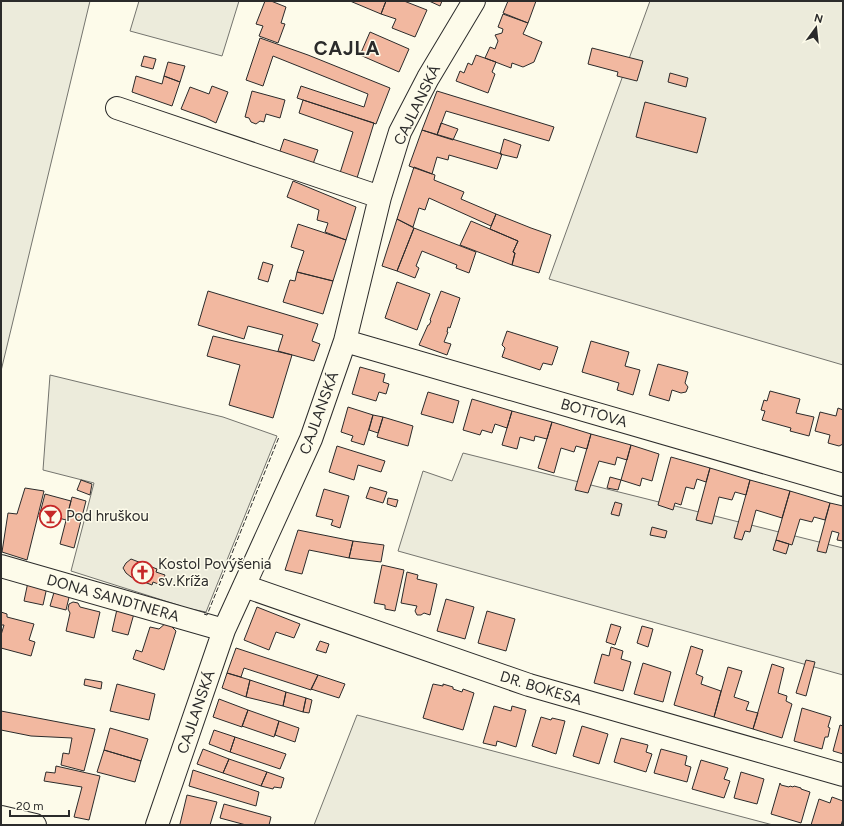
<svg xmlns="http://www.w3.org/2000/svg" width="844" height="826" font-family="Figtree,sans-serif">
<rect width="100%" height="100%" fill="#fdfbea"/>
<path fill="#ecebdb" stroke="#74746e" d="M1,1H90L1,371Z
M139,1H239L222,56L130,31Z
M650,1H843V365L549,279Z
M50,375L223,417L277,436L206,612L181,607V606L71,571L94,483L43,470Z
M463,453L843,548V675L398,551L423,471L452,481Z
M357,715L773,825H314Z"/>
<path fill="#f2b8a0" stroke="#2b2b2b" d="M265,1H271L286,7L281,23L285,24L278,43L259,36L263,26L256,24Z
M350,1H386L381,14Z
M386,1H404L427,10L415,37L392,28L396,19L381,14Z
M429,1H442L440,6Z
M508,1H536L528,23L503,13Z
M503,14L528,23L523,34L542,42L534,62L523,67L512,63L511,68L485,58L490,47L495,49L498,41L495,35L502,33L503,29L498,27Z
M370,32L409,49L399,72L360,55Z
M260,38L308,55L390,88L376,124L297,98L301,86L364,107L368,94L273,56L263,86L246,80Z
M592,48L643,61L637,81L617,76L618,72L588,64Z
M476,55L496,62L492,72L495,74L488,93L456,81L460,71L464,73L468,63L472,65Z
M144,56L156,59L153,69L141,66Z
M168,62L185,66L180,82L164,76Z
M670,73L688,78L686,87L668,82Z
M136,76L162,84L164,76L180,82L172,106L132,92Z
M212,86L228,92L216,123L206,118L181,109L190,87L209,94Z
M252,91L285,100L280,118L266,114L264,122L260,121L256,124L251,122L249,118L245,117Z
M437,91L554,127L549,141L446,111L437,135L422,130Z
M303,100L374,123L357,178L340,173L353,132L299,113Z
M645,102L706,118L697,153L636,137Z
M441,123L458,129L453,140L437,135Z
M422,130L502,154L497,169L449,155L448,160L437,157L432,174L409,166Z
M284,139L318,150L313,164L279,154Z
M504,139L521,145L517,158L500,154Z
M414,167L435,175L434,180L464,192L461,199L496,214L491,226L429,198L425,210L419,208L413,227L397,219Z
M293,181L356,207L346,240L325,232L328,223L317,220L319,210L287,197Z
M496,214L531,228L551,235L539,273L512,265L515,253L513,252L518,241L490,229Z
M397,219L414,228L397,271L382,266Z
M471,221L518,241L513,252L515,253L512,265L460,245Z
M298,224L346,240L333,281L297,272L304,251L291,247Z
M414,228L476,252L469,273L456,268L457,265L422,251L416,266L419,268L415,278L397,271Z
M263,262L273,265L268,282L258,279Z
M297,272L333,281L323,314L283,302L290,280L295,281Z
M397,282L430,294L417,330L385,318Z
M208,291L318,324L312,341L320,344L314,361L278,351L283,335L248,326L244,339L198,325Z
M441,291L460,298L450,328L448,327L447,332H448L444,342L451,344L447,355L419,345L428,325H429L431,321L430,320Z
M507,331L558,347L552,365L543,363L540,370L502,357L505,348L502,345Z
M213,336L292,355L273,418L229,405L240,365L207,356Z
M591,341L629,352L625,366L640,370L633,395L617,390L619,383L582,372Z
M658,364L688,372L685,383L688,387L686,392L681,393L672,390L669,401L649,395Z
M360,367L385,374L383,382L389,384L386,394L379,392L376,401L352,394Z
M770,391L800,399L796,413L814,417L809,436L790,431L791,428L762,420L765,411L761,410L764,400L767,401Z
M428,392L459,401L453,423L421,414Z
M472,399L512,411L507,428L495,424L492,433L482,430L480,435L463,430Z
M348,407L373,415L364,445L351,441L353,436L341,432Z
M838,408L843,410V444L839,446L828,443L830,435L815,431L820,412L836,416Z
M512,411L552,422L547,439L535,436L534,441L520,437L517,449L502,445Z
M373,415L383,417L378,433L369,430Z
M383,417L413,426L408,446L377,437Z
M552,422L591,434L587,449L576,446L574,452L561,448L554,473L538,468Z
M591,434L631,445L627,460L617,457L615,465L599,461L588,493L575,490Z
M631,445L659,454L652,481L642,478L640,486L621,480Z
M337,446L385,461L381,472L358,465L354,480L329,472Z
M671,457L710,468L706,482L697,479L694,489L686,487L681,505L675,503L673,510L658,505Z
M710,468L750,480L746,495L735,492L732,500L719,497L712,524L696,520Z
M610,477L621,480L618,490L607,488Z
M81,480L92,484L90,495L77,490Z
M750,480L790,491L782,518L756,510L750,532L745,531L742,540L734,538Z
M370,487L387,492L383,503L366,498Z
M25,488L44,491L27,560L2,552L8,513L17,514Z
M324,489L349,496L340,528L331,525L333,520L316,516Z
M790,491L830,503L825,520L814,517L812,522L800,519L792,545L776,540Z
M45,494L71,501L66,520L55,517L54,521L39,517Z
M72,497L86,501L74,548L60,544Z
M388,498L398,500L396,507L387,504Z
M615,502L622,504L619,516L611,514Z
M830,503L843,506V541L837,540L839,533L832,531L826,553L817,551Z
M652,527L667,531L665,538L650,535Z
M298,530L353,541L349,558L309,550L302,574L285,570Z
M776,540L789,544L786,554L773,550Z
M353,541L384,545L381,562L349,558Z
M131,559L157,569L156,572L165,575L161,585L153,582L152,585L131,577L126,573L123,568L126,563Z
M382,565L404,570L395,611L385,609V605L374,603Z
M407,572L418,575L417,579L437,584L430,615L424,613L421,615H417L415,611L417,606L401,603Z
M28,582L47,587L43,605L24,601Z
M55,589L70,593L66,610L50,606Z
M446,599L474,607L465,639L437,631Z
M73,602L78,603L80,607L100,612L94,638L66,631L70,613L68,609L69,604Z
M118,605L135,610L128,635L112,631Z
M257,607L300,624L294,638L276,632L269,650L244,640Z
M487,611L515,619L506,651L478,643Z
M1,612L7,614V617L34,624L29,640L35,642L31,656L1,648V635L4,625H1Z
M167,622L176,631L164,670L133,659L136,650L142,652L150,627L159,629Z
M611,624L621,627L615,645L606,642Z
M642,626L653,629L648,647L637,643Z
M320,641L329,644L326,653L316,650Z
M691,646L703,650L696,674L703,677L701,684L721,691L714,717L674,705Z
M611,647L623,651L621,659L631,662L623,691L594,683L602,654L609,656Z
M236,648L318,675L311,690L244,668L241,677L227,673Z
M806,660L815,662L806,696L796,693Z
M643,663L671,672L663,702L634,694Z
M772,664L784,668L778,693L787,696L786,701L792,704L782,738L753,729Z
M728,667L742,671L734,697L749,702L746,710L758,713L753,729L714,717Z
M227,673L250,680L246,697L222,688Z
M318,675L345,684L339,698L311,689Z
M85,679L102,682L101,689L84,685Z
M250,680L286,692L283,706L246,697Z
M117,684L155,694L149,720L110,711Z
M433,684L443,686V684L453,687V689L462,692L463,689L474,693L463,730L423,718Z
M286,692L306,698L303,712L283,706Z
M306,698L312,700L309,713L303,712Z
M219,699L248,710L242,727L213,717Z
M494,706L511,711L512,706L526,710L516,747L497,741L496,746L483,743Z
M802,708L831,717L828,727L830,728L828,737H825L822,749L794,741Z
M248,710L279,721L274,737L242,726Z
M1,711L95,729L84,771L61,765L63,753L69,754L72,738L31,736L1,730Z
M541,717L551,720L552,718L565,721L556,754L532,746Z
M279,721L299,728L295,742L275,735Z
M840,725L843,726V754L833,751Z
M582,726L608,734L599,764L573,756Z
M110,728L148,739L141,761L104,750Z
M214,730L235,737L230,752L209,744Z
M235,737L286,754L280,769L230,752Z
M621,738L648,745L646,752L652,754L646,772L614,762Z
M203,749L229,759L223,773L197,764Z
M661,749L687,756L685,765L691,767L687,782L654,773Z
M104,750L141,761L135,782L97,772Z
M229,759L267,772L261,786L223,773Z
M701,760L728,768L724,779L730,781L724,798L692,789Z
M56,766L100,776L89,820L74,817L82,787L44,781L46,772L55,773Z
M193,770L259,792L256,806L189,786Z
M267,772L284,778L281,788L274,787L273,789L261,786Z
M741,772L764,779L757,804L734,798Z
M780,783L781,785L789,787L790,786L793,787L794,786L801,788V789L810,792L801,823L771,814Z
M187,795L217,802L210,825H181L180,824Z
M832,797L843,801V819L841,825H811L819,799L830,803Z
M224,804L271,817L269,825H246L220,818Z"/>
<g fill="none" stroke-linecap="round" stroke-linejoin="round">
<defs>
<path id="minor" d="M117,108L380,197
M345,341L843,485
M1,566L224,630
M244,586L529,685L843,775
M1,817L35,825
M157,825L224,630L311,439L345,341L380,197L400,132L428,78L474,1"/>
</defs>
<use href="#minor" stroke="#2b2b2b" stroke-width="24"/>
<use href="#minor" stroke="#fdfbea" stroke-width="22"/>
<path stroke="#2b2b2b" stroke-width="1" stroke-dasharray="5 2" stroke-linecap="butt" d="M204,614L207,615L279,437"/>
</g>
<defs>
<symbol id="bar-ring" viewBox="-11 -11 22 22"><circle r="9.5" fill="#fdfbea" stroke="#c62828" stroke-width="1.5"/><path d="M-6-5H6L.8 .8V4.5H3.5V6h-7V4.5H-.8V.8Z" fill="#c62828"/></symbol>
<symbol id="church-ring" viewBox="-11 -11 22 22"><circle r="9.5" fill="#fdfbea" stroke="#c62828" stroke-width="1.5"/><path d="M-1.2-6h2.4v3.5h3.3v2.4h-3.3V6h-2.4V-.1h-3.3v-2.4h3.3Z" fill="#c62828"/></symbol>
</defs>
<g fill-rule="evenodd">
<use href="#bar-ring" x="38" y="504" width="25" height="25"/>
<use href="#church-ring" x="130" y="560" width="25" height="25"/>
</g>
<g text-anchor="middle" stroke-width="3" stroke-linejoin="round" paint-order="stroke">
<g font-size="15" fill="#2b2b2b" stroke="#fdfbea">
<text transform="translate(417 105) rotate(-64)" y="5">CAJLANSKÁ</text>
<text transform="translate(319 413) rotate(-70)" y="5">CAJLANSKÁ</text>
<text transform="translate(594 413) rotate(16)" y="5">BOTTOVA</text>
<text transform="translate(113 598) rotate(16)" y="5">DONA SANDTNERA</text>
<text transform="translate(541 688) rotate(17)" y="5">DR. BOKESA</text>
<text transform="translate(196 712) rotate(-71)" y="5">CAJLANSKÁ</text>
</g>
<g font-size="15" fill="#2b2b2b" stroke="#fdfbea" text-anchor="start">
<text x="66" y="521">Pod hruškou</text>
<text x="158" y="569">Kostol Povýšenia<tspan x="158" dy="17">sv.Kríža</tspan></text>
</g>
<g font-size="19" font-weight="bold" letter-spacing="1" fill="#2b2b2b" stroke="#fdfbea">
<text x="347" y="55">CAJLA</text>
</g>
</g>
<rect width="844" height="826" fill="none" stroke="#2b2b2b" stroke-width="4"/>
<g transform="translate(816 28) rotate(15)" stroke="#fdfbea" stroke-width="3" paint-order="stroke">
<path d="M0-3L7 15L0 10L-7 15Z" fill="#2b2b2b"/>
<text y="-6" font-size="11" font-weight="bold" text-anchor="middle" fill="#2b2b2b">N</text>
</g>
<path d="M10 810v6h59v-6" fill="none" stroke="#2b2b2b" stroke-width="2"/>
<text x="16" y="810" font-size="12" fill="#2b2b2b" stroke="#fdfbea" stroke-width="3" paint-order="stroke">20 m</text>
</svg>
